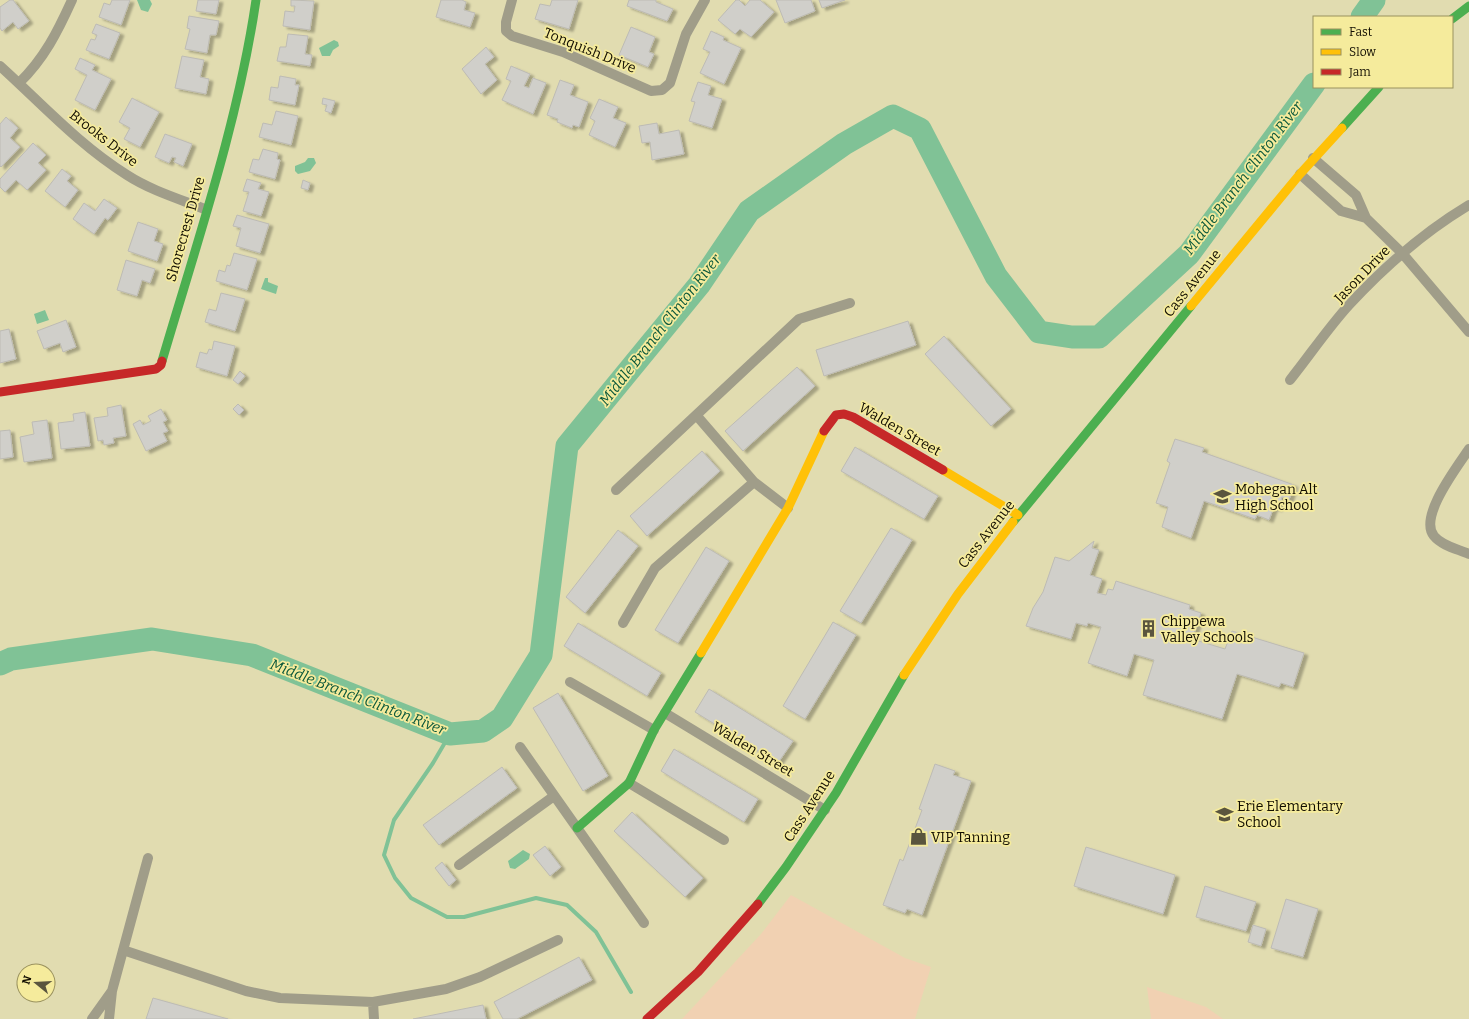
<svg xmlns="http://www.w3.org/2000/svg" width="1469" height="1019" font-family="Bitter,serif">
<defs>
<filter id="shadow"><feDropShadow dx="4" dy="2.5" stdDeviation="1" flood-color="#0004"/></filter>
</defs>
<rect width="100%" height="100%" fill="#e1dcb0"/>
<path fill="#f1d1b2" d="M791,895L905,958L931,967L915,1019H682L761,934Z
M1147,987L1206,1007L1223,1019H1151Z"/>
<path fill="#80c296" d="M137,0H150L152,4L148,12L141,10Z
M334,40L338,42L339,46L333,50L330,56H322L319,48Z
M308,158H314L316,163L310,171L298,174L295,171V166L305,162Z
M265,278H268V282L278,286L276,294L261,289Z
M45,310L49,320L37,324L34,314Z
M523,850L530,854L529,859L515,869L510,868L508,861Z"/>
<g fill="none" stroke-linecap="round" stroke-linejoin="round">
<path stroke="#80c296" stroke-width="4" d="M450,734L433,763L394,820L384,855L395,878L411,898L447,917H464L536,898L567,905L596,932L631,992"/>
<path stroke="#80c296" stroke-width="23" d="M1362,17L1374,0
M0,664L11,659L152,639L252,655L450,734L483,731L502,718L541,655L567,446L699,285L749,211L844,144L893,116L920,129L996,276L1039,332L1072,337H1099L1189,254L1314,84"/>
</g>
<path fill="#d0cfca" stroke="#bdbbb4" filter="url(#shadow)" d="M10,0H13L29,21L18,29L13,22L2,31L0,28V7Z
M112,0H130L121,25L99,17L104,3L110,5Z
M198,0H219L216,14L196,11Z
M291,0L314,1L310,30L283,26L285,11L294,12L295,6H291Z
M441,0H462L466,2L464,10L475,13L470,27L436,17Z
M552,0H578L569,29L535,19L540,4L550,6Z
M629,0H656V2L673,9L667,21L627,6Z
M736,0H739L745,6L750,0H760L774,12L751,37L740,29L735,34L718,20Z
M776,0H811L815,11L785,23Z
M819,0H845L822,8Z
M189,16L219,21L216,35H210L207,53L185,49L190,29L187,28Z
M96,24L120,33L109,59L86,50L91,39L95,40L97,35L92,33Z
M631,27L655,37L649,52L654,54L648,67L619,55Z
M711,31L724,37L723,40L741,48L724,84L700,73L710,52L703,49Z
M288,34L308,36L305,54L312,55L310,66L277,61L280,47H286Z
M486,47L494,57L485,64L497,80L481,94L462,69Z
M182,56L204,60L200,77L209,79L206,94L175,88Z
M80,58L95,65L92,70L111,79L95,110L75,100L87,75L75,69Z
M511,66L530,74L524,86L529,88L533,78L546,83L533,114L502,100L511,81L506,79Z
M280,76L296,79L295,85H299L295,105L269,100L271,87L278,88Z
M560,80L574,85L570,95L588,102L579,127L573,125L572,128L557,122L558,119L547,115Z
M698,82L711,86L708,95L722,99L712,128L689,121L695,102L691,101Z
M132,98L159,112L140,147L124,139L130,128L119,122Z
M323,98L335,101L331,113L325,111L327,105L322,104Z
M599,99L618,107L613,118L626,123L615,147L589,135L595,121L590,118Z
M276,111L298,116L291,145L259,137L263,123L272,125Z
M6,117L18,128L10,138L20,147L1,167L0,166V124Z
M657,123L659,134L679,130L684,154L652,160L650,142L642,143L639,126Z
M165,134L192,144L183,166L174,162L176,158L172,157L169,163L155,157Z
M33,143L46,155L38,163L46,170L27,190L16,180L5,192L0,187V179Z
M263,149L278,153L277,159L280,160L275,179L249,172L253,159L259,160Z
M62,169L71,176L67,181L78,190L65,207L45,191Z
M247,179L261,183L258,189L269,192L261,216L243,211L249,192L243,191Z
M303,180L310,183L308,190L301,188Z
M104,199L117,208L108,220L105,218L94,234L73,219L84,203L95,211Z
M237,215L269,224L260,253L236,246L241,228L233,226Z
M138,222L158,229L154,241L163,244L157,261L128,251Z
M234,253L257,259L247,290L216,281L219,270L225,272L227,265L230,266Z
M126,260L155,269L150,283L142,280L137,296L117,290Z
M221,293L245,299L235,331L205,322L209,309L216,311Z
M66,320L76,347L63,352L60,343L44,349L37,331Z
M908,321L916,345L824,376L816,350Z
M9,329L16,359L0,363V331Z
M944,336L1011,409L991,426L925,354Z
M214,341L235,346L227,376L196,367L200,352L207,354L209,349L212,350Z
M797,367L815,386L743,451L725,431Z
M240,371L245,376L238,384L233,380Z
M238,404L244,410L239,415L233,409Z
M121,405L126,436L113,438L114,443L104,445L103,440L98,441L94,418L108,416L107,408Z
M161,409L167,420L163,422L168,431L163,433L167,441L146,451L133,424L140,420L143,425L151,421L148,416Z
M85,412L90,446L61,449L58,423L74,421L73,414Z
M47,420L52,458L24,462L20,437L34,434L32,422Z
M10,430L13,457L0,459V431Z
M1175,439L1204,448L1202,452L1294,485L1289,500L1282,497L1278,509L1274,507L1269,520L1257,515L1255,519L1204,501L1191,538L1162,527L1168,507L1156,503L1170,463L1167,461Z
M855,447L938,496L924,519L841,471Z
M702,451L720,471L647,536L630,516Z
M891,528L912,540L861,623L840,611Z
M618,530L638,546L585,613L566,597Z
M1094,541L1092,548L1099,550L1090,575L1102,579L1097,593L1106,595L1108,589L1113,590L1116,581L1190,605L1189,609L1201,613L1192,639L1225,649L1232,631L1304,653L1293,687L1281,683L1279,687L1237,674L1222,719L1143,695L1154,660L1134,654L1127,676L1088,663L1101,627L1088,623L1087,626L1076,623L1071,639L1026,626L1033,608L1043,592L1055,557L1069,561Z
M706,547L729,561L678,643L655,630Z
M833,622L856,635L805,719L783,706Z
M578,623L661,673L647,696L564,646Z
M709,689L793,741L778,763L695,712Z
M558,693L608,776L583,791L533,708Z
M674,749L758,799L744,822L661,771Z
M935,764L955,771L953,775L971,781L922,915L907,909L905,913L883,905L900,859L903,861L922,810L919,809Z
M502,767L517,788L439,845L423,825Z
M632,812L703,878L685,897L614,831Z
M545,846L561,867L550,876L533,855Z
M1086,847L1175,875L1163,914L1074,886Z
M442,862L456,880L449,886L435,868Z
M1205,886L1256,902L1246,931L1196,917Z
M1286,899L1318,909L1303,957L1271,948Z
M1253,925L1266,929L1261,946L1248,942Z
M579,957L592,980L517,1019H503L494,1002Z
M153,998L228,1019H146Z
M483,1005L486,1019H413Z"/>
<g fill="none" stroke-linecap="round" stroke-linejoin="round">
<path stroke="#a09d89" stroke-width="10" d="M512,0L506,22V31L512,36L563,52L651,91L662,90L670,83L686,34L705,0
M0,66C41,103 79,145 127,175C150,190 179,199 205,209
M19,83C44,59 58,31 72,0
M1313,158L1356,195L1366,218L1402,253L1469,332
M1300,174L1341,211L1366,218
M1290,380C1310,355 1328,328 1349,305C1384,267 1424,232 1469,205
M697,416L754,482L788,508
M1469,449C1458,466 1418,517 1434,536C1442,546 1458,549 1469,554
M616,490L799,319L850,303
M623,623L655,568L754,482
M570,682L654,730
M665,713L825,810
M520,747L644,923
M629,783L724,840
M459,865L554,796
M123,950L246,991L280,998L373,1002L446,989L480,977L558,940
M373,1002L374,1019
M92,1019L112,991
M109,1019L112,991L148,858"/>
<path stroke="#4caf50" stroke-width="9" d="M1452,19L1469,6
M1342,128L1379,87
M162,361C197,242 238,123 256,0
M1013,522L1191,306
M577,828L629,783L654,730L701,653
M758,904L786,867L836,793L904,675"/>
<path stroke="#ffc107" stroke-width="9" d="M1191,306L1300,174L1342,128
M943,470L1018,515
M701,653L788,508L824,431
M904,675L958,594L1013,522"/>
<path stroke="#c62828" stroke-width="9" d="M0,392L156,369L161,365L162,361
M824,431L836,415L844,414L853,417L943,470
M647,1019L698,972L758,904"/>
</g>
<defs>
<symbol id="school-bare" viewBox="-9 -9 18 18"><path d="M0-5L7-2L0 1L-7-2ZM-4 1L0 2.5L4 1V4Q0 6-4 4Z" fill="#5a553e" stroke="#f5eb9c" stroke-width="2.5" paint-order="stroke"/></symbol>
<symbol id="building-bare" viewBox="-9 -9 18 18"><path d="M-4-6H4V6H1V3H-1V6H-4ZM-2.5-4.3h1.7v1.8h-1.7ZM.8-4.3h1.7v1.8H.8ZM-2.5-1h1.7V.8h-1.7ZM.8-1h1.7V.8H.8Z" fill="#5a553e" stroke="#f5eb9c" stroke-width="2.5" paint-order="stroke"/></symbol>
<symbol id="shop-bare" viewBox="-9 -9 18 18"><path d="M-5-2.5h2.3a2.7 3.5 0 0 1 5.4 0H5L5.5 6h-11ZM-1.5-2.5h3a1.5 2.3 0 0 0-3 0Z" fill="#5a553e" stroke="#f5eb9c" stroke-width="2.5" paint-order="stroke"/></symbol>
</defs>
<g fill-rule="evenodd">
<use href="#school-bare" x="1210" y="484" width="25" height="25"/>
<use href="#building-bare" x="1136" y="616" width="25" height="25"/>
<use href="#school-bare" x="1212" y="802" width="25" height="25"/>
<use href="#shop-bare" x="906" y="824" width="25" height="25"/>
</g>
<g text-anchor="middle" stroke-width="3.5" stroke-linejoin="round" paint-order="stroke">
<g font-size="14" fill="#110d00" stroke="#f5eb9c">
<text transform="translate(590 50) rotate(22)" y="5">Tonquish Drive</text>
<text transform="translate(104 138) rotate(38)" y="5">Brooks Drive</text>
<text transform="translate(185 229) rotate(-74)" y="5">Shorecrest Drive</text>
<text transform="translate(1362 274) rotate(-46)" y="5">Jason Drive</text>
<text transform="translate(1192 283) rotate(-51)" y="5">Cass Avenue</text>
<text transform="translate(900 429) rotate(30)" y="5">Walden Street</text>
<text transform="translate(986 534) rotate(-52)" y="5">Cass Avenue</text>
<text transform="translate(753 749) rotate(31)" y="5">Walden Street</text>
<text transform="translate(809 806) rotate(-57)" y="5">Cass Avenue</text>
</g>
<g font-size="14" fill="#110d00" stroke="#f5eb9c" text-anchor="start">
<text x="1235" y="494">Mohegan Alt<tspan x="1235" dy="16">High School</tspan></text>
<text x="1161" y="626">Chippewa<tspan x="1161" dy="16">Valley Schools</tspan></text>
<text x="1237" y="811">Erie Elementary<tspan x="1237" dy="16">School</tspan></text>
<text x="931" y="842">VIP Tanning</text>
</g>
<g font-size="15" font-style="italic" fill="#0c593c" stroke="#f5eb9c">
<text transform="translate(1243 178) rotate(-53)" y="5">Middle Branch Clinton River</text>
<text transform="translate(660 330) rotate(-52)" y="5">Middle Branch Clinton River</text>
<text transform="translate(358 697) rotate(21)" y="5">Middle Branch Clinton River</text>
</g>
</g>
<rect x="1313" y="16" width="140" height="72" fill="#f5eb9c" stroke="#9a925e"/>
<rect x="1321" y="29" width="20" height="6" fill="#4caf50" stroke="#9a925e"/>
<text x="1349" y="36" font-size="12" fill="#110d00">Fast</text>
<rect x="1321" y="49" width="20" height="6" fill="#ffc107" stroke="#9a925e"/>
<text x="1349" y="56" font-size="12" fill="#110d00">Slow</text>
<rect x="1321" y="69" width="20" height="6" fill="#c62828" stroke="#9a925e"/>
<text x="1349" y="76" font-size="12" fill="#110d00">Jam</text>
<g transform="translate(36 983) rotate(288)"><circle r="19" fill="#f5eb9c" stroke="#9a925e"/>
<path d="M0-3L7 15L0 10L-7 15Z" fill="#5a553e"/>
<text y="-6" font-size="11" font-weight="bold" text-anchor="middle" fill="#110d00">N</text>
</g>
</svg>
